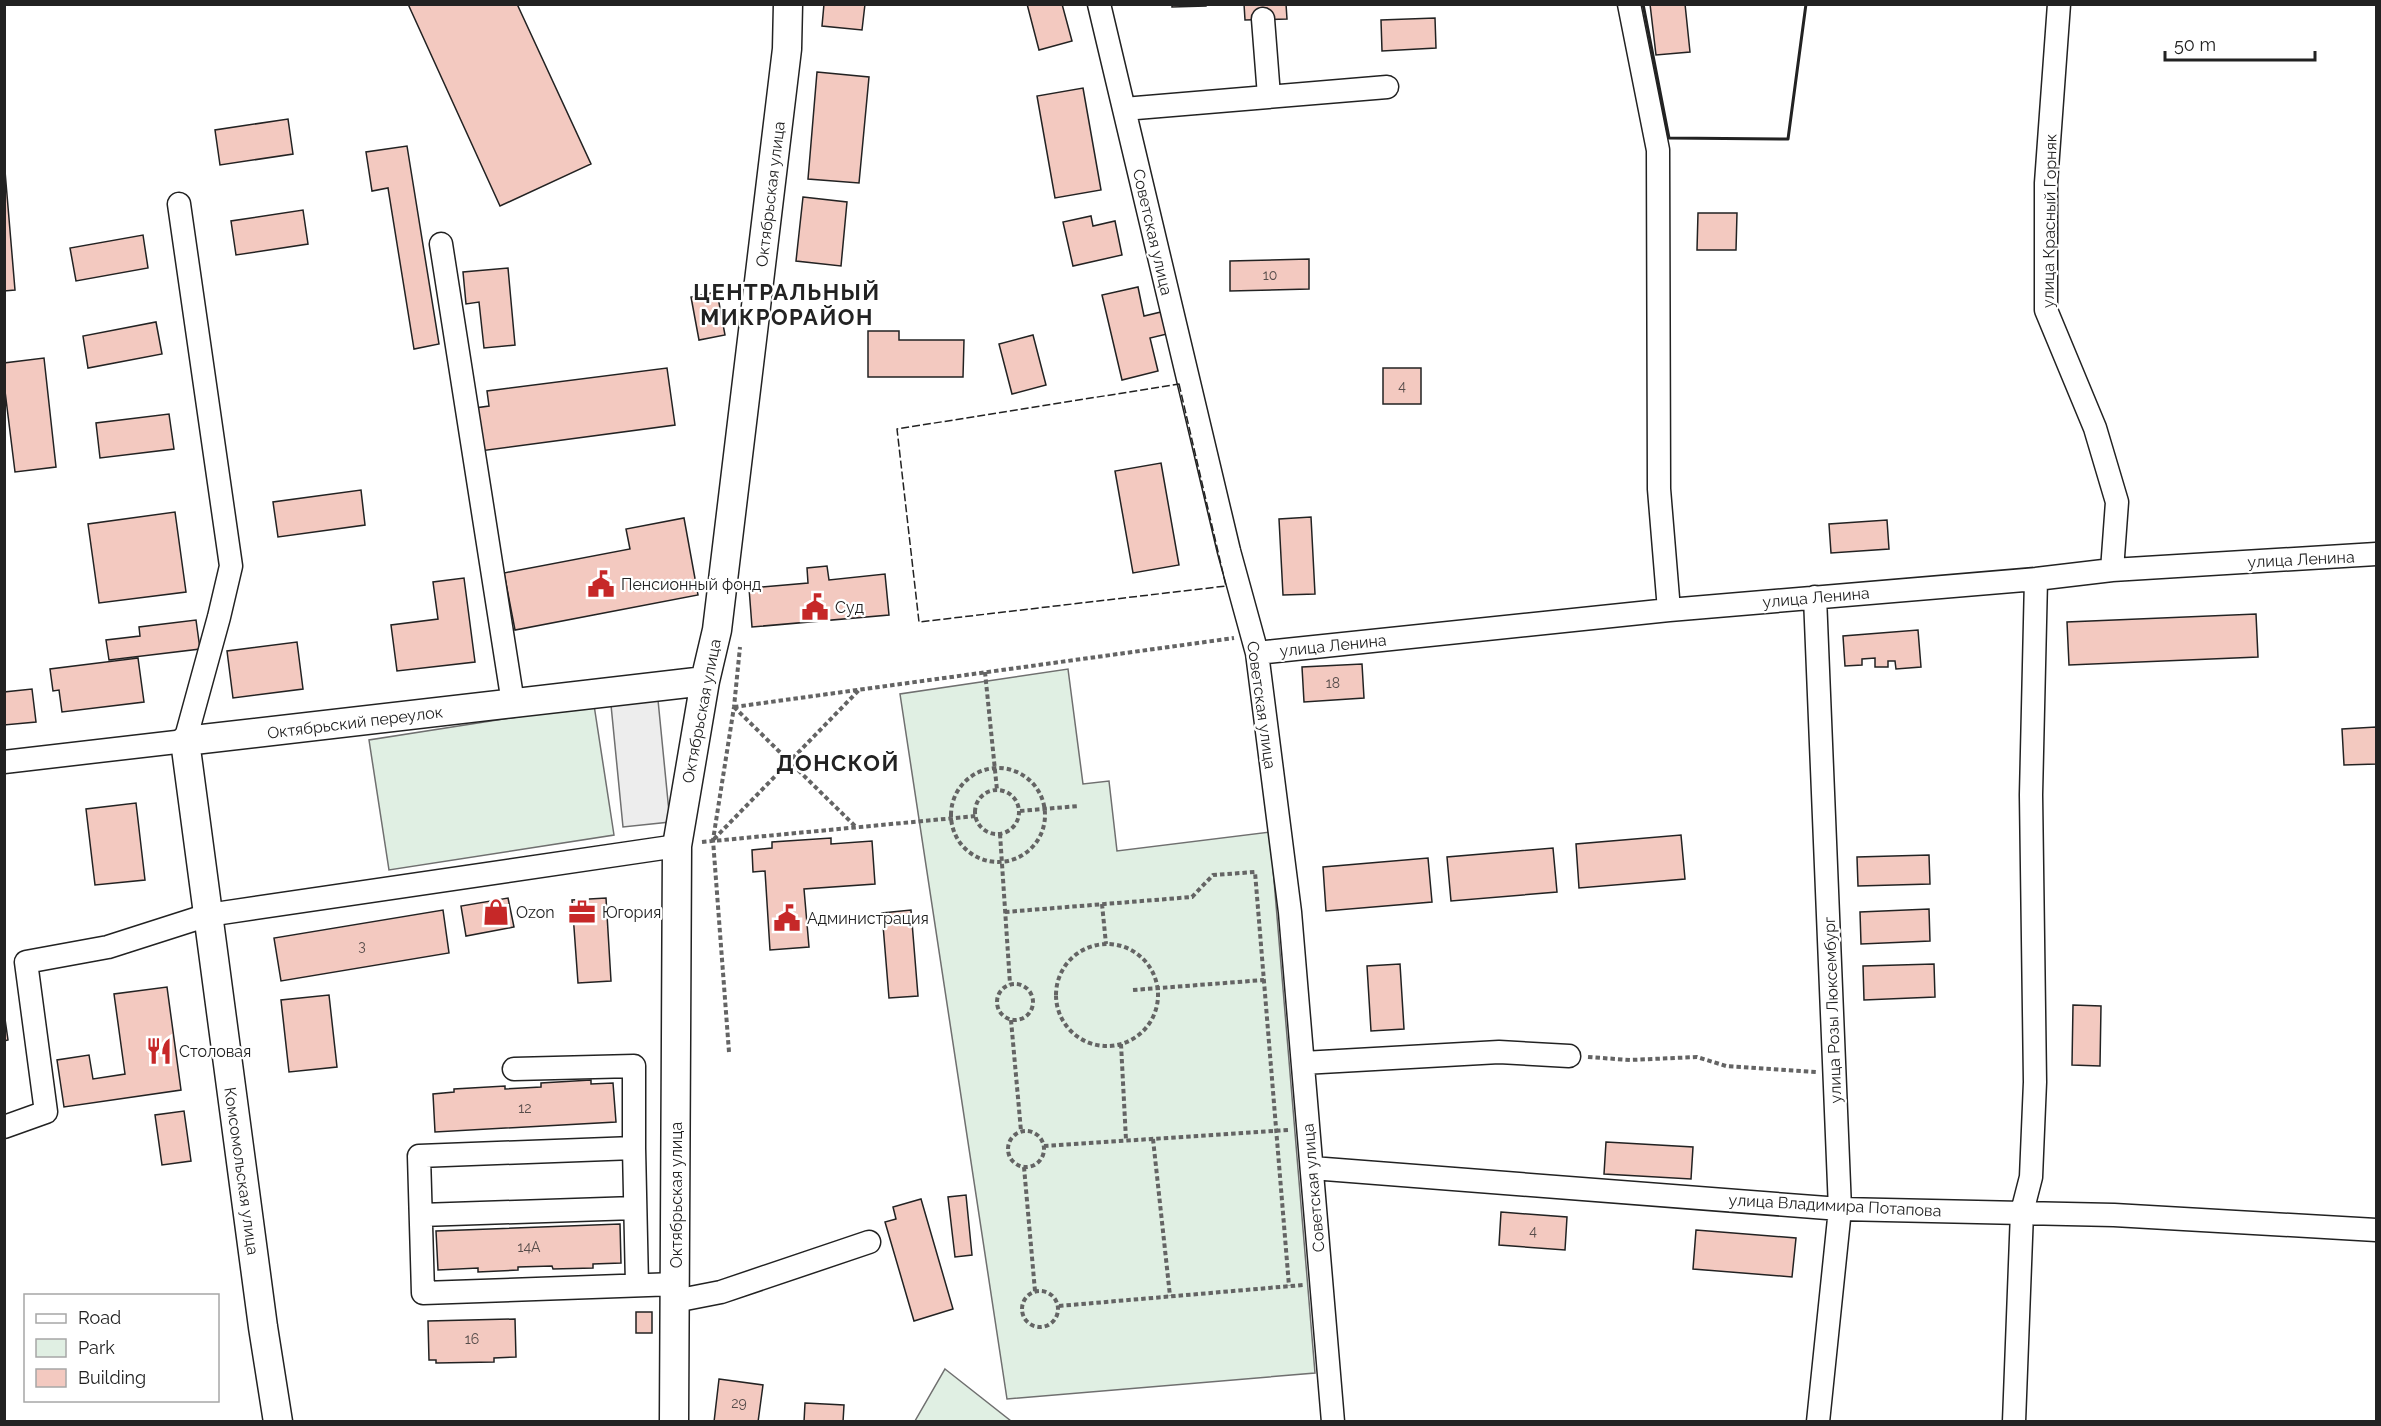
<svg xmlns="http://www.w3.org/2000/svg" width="2381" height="1426" font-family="Raleway,sans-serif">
<rect width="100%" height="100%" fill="#fff"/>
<path fill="#e0efe3" stroke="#6f6f6f" stroke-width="1.5" d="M1068,669L1083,784L1109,781L1117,851L1270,832L1315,1373L1007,1399L900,694Z
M594,705L614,835L389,870L369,740Z
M945,1369L1011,1421H915Z"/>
<path fill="#ededed" stroke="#6f6f6f" stroke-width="1.5" d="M658,700L670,822L623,827L611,705Z"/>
<path fill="#f3c9c0" stroke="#222" stroke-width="1.5" d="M408,4H517L591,164L500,206Z
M824,4H865L862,30L822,26Z
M1027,4H1062L1072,41L1039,50Z
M1172,4H1206V6L1172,7Z
M1244,4H1286L1287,19L1245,20Z
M1650,4H1685L1690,52L1656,55Z
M1435,18L1436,48L1382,51L1381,20Z
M817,72L869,77L859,183L808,179Z
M1083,88L1101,190L1055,198L1037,96Z
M288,119L293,154L220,165L215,130Z
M407,146L439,344L414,349L388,188L372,191L366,152Z
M4,159L15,290L4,291Z
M803,197L847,202L841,266L796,261Z
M303,210L308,244L236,255L231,221Z
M1698,213H1737L1736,250H1697Z
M1091,216L1093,226L1115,221L1122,255L1073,266L1063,222Z
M143,235L148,268L76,281L70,248Z
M1309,259V289L1230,291V261Z
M508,268L515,345L484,348L479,302L466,304L463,272Z
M1138,287L1144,316L1161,312L1167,334L1150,338L1158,371L1122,380L1102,295Z
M717,292L725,335L699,340L691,297Z
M156,322L162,354L88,368L83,336Z
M868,331H899V340H964L963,377H868Z
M1033,335L1046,385L1012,394L999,344Z
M44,358L56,467L15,472L4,383V363Z
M667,368L675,425L480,451L475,408L489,406L487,391Z
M1383,368H1421V404H1383Z
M169,414L174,449L100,458L96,423Z
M1161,463L1179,565L1133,573L1115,471Z
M361,490L365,525L278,537L273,502Z
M175,512L186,592L99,603L88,524Z
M1311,517L1315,594L1283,595L1279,519Z
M684,518L698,595L515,630L504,573L630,549L626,529Z
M1887,520L1889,549L1831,553L1829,524Z
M827,566L829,580L885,574L889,615L752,627L749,588L808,583L807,568Z
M464,578L475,662L397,671L391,625L438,619L433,582Z
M2256,614L2258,657L2069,665L2067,622Z
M196,620L200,649L109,660L106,640L140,636L139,627Z
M1918,630L1921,667L1896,669L1895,661H1888V667H1875V658L1862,659V665L1845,666L1843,636Z
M297,642L303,689L233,698L227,651Z
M138,658L144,702L62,712L59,690L53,691L50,669Z
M1362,664L1364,698L1304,702L1302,667Z
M32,689L36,722L4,725V692Z
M2376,727V764L2344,765L2342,729Z
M136,803L145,880L95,885L86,809Z
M1681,835L1685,879L1579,888L1576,844Z
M831,838V844L872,841L875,884L804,889L809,947L770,950L765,871L753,872L752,850L772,848V842Z
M1553,848L1557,892L1451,901L1447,857Z
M1929,855L1930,884L1858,886L1857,857Z
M1428,858L1432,902L1326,911L1323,867Z
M508,898L514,927L466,936L461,906Z
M606,898L611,981L578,983L572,900Z
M1929,909L1930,941L1861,944L1860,912Z
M443,910L449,953L281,981L274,938Z
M911,910L918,996L889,998L882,913Z
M1400,964L1404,1029L1371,1031L1367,966Z
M1934,964L1935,997L1864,1000L1863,966Z
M167,987L181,1090L64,1107L57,1060L89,1055L93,1079L125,1074L114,994Z
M329,995L337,1067L289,1072L281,1000Z
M2073,1005L2101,1006L2100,1066L2072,1065Z
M4,1012L8,1040L4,1041Z
M591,1080V1084L613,1083L616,1122L435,1132L433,1094L454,1092V1089L505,1086V1089L541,1087V1083Z
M184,1111L191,1161L162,1165L155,1115Z
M1606,1142L1693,1147L1691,1179L1604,1174Z
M966,1195L972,1255L955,1257L948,1197Z
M921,1199L953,1309L914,1321L885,1222L896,1219L893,1207Z
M1501,1212L1567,1217L1565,1250L1499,1245Z
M620,1224L621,1263L593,1264V1268L553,1269L552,1266L518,1267V1270L478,1272V1268L438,1270L436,1231Z
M1696,1230L1796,1238L1792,1277L1693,1269Z
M636,1312H652V1333H636Z
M515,1319L516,1357L494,1358V1362L436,1363V1360H429L428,1321Z
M719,1379L763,1385L758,1422H714Z
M805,1403L844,1405L843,1422H804Z"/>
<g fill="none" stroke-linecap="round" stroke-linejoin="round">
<defs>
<path id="minor" d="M1099,4L1229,551L1257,653L1290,912L1333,1422
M1629,4L1658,150L1659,489L1669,610
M2059,4L2046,183V310L2095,428L2117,502L2112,570
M1263,19L1269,96
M1124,109L1387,87
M441,244L513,703
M1815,597L1840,1209L1818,1422
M1257,653L1669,610L2036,579L2112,570L2376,554
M4,762L185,741L219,617L231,566L179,204
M1303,1063L1499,1052L1569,1056
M514,1069L634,1066V1148
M4,1127L46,1112L26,962L108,947L208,915L677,846
M1312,1168L1840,1209L2114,1215L2376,1230
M421,1215L635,1208
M637,1285L634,1148L419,1156L423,1293L676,1284
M675,1301L721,1292L869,1242
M2014,1422L2022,1212L2031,1177L2035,1082L2031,795L2036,579"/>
<path id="major" d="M278,1422L263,1327L185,741L705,681
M674,1422L677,846L705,681L717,630L787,49L788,4"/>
</defs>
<use href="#minor" stroke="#222" stroke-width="25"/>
<use href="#major" stroke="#222" stroke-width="31"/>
<path stroke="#646464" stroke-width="4" stroke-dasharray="4.5 3" stroke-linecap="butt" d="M985,672L997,790
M734,707L1234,638
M734,707L856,827
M951 815a47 47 0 1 1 94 0a47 47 0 1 1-94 0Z
M975 812a22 22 0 1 1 44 0a22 22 0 1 1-44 0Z
M1020,811L1079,806
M1000,834L1010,984
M714,839L859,690
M702,842L976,816
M1102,904L1106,944
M1005,912L1192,897L1213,875L1255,872L1289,1286
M1056 995a51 51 0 1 1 102 0a51 51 0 1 1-102 0Z
M997 1002a18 18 0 1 1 36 0a18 18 0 1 1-36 0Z
M1133,990L1264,980
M1011,1020L1021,1131
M1121,1044L1126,1140
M729,1052L713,840L734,707L740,647
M1588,1057L1630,1060L1697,1057L1726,1066L1816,1072
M1008 1149a18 18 0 1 1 36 0a18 18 0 1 1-36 0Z
M1153,1139L1170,1296
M1044,1146L1289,1130
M1024,1167L1035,1291
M1022 1309a18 18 0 1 1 36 0a18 18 0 1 1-36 0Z
M1059,1306L1303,1285"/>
<use href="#minor" stroke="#fff" stroke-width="22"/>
<use href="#major" stroke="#fff" stroke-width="28"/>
<path stroke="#222" stroke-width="1.5" stroke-dasharray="8 3" stroke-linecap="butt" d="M1179,384L1226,586L919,622L897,429Z"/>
<path stroke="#222" stroke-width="3" d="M1643,4L1669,138L1788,139L1806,4"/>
</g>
<defs>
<symbol id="civic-bare" viewBox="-9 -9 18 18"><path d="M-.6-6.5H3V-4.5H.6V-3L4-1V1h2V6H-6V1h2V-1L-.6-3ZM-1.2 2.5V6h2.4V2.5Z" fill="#c62828" stroke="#fff" stroke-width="2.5" paint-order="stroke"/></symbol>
<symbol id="shop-bare" viewBox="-9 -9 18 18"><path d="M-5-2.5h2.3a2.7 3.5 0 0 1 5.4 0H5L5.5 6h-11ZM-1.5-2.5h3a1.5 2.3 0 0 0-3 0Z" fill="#c62828" stroke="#fff" stroke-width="2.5" paint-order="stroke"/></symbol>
<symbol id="office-bare" viewBox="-9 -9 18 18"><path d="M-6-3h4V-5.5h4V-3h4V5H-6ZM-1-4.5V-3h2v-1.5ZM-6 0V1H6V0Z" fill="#c62828" stroke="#fff" stroke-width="2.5" paint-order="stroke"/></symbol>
<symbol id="restaurant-bare" viewBox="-9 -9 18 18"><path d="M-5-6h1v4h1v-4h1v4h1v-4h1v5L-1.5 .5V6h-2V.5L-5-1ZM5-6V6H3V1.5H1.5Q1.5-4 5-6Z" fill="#c62828" stroke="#fff" stroke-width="2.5" paint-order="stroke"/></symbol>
</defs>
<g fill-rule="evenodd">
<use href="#civic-bare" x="582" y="565" width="38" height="38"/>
<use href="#civic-bare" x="796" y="588" width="38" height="38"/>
<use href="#shop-bare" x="477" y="893" width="38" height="38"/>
<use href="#office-bare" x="563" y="893" width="38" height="38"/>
<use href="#civic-bare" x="768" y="899" width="38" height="38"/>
<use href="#restaurant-bare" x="140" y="1032" width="38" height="38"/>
</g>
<g text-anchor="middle" stroke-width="4.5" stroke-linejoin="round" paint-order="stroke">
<g font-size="14" fill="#564c4a">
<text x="1270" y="280">10</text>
<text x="1402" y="391">4</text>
<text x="1333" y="688">18</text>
<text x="362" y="951">3</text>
<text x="525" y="1113">12</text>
<text x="1533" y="1236">4</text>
<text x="529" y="1252">14А</text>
<text x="472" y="1344">16</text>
<text x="739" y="1408">29</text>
</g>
<g font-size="16" fill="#222" stroke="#fff">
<text transform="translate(770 194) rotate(-83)" y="6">Октябрьская улица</text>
<text transform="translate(2049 221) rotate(-89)" y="6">улица Красный Горняк</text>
<text transform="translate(1153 232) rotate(77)" y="6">Советская улица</text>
<text transform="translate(2301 559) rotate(-3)" y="6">улица Ленина</text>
<text transform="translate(1816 597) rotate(-5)" y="6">улица Ленина</text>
<text transform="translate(1333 645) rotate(-6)" y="6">улица Ленина</text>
<text transform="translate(1262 705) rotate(82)" y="6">Советская улица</text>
<text transform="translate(701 711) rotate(-79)" y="6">Октябрьская улица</text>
<text transform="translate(355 722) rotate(-7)" y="6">Октябрьский переулок</text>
<text transform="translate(1832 1010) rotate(-92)" y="6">улица Розы Люксембург</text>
<text transform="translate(242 1171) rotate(82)" y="6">Комсомольская улица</text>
<text transform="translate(1313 1188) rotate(-95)" y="6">Советская улица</text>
<text transform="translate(676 1195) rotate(-90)" y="6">Октябрьская улица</text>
<text transform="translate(1835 1205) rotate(3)" y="6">улица Владимира Потапова</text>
</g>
<g font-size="16" fill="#222" stroke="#fff" text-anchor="start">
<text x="621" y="590">Пенсионный фонд</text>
<text x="835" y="613">Суд</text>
<text x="516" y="918">Ozon</text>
<text x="602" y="918">Югория</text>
<text x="807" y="924">Администрация</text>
<text x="179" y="1057">Столовая</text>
</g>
<g font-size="22" font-weight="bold" letter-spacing="1.5" fill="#222" stroke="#fff">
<text x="787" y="300">ЦЕНТРАЛЬНЫЙ<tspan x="787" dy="25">МИКРОРАЙОН</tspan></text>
<text x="838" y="771">ДОНСКОЙ</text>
</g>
</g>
<rect width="2381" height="1426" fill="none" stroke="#222222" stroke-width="12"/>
<rect x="24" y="1294" width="195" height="108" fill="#ffffff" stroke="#a7a7a7" stroke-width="1.5"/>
<rect x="36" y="1314" width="30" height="9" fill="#ffffff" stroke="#a7a7a7" stroke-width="1.5"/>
<text x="78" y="1324" font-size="18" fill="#222222">Road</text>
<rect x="36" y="1339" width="30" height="18" fill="#e0efe3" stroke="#a7a7a7" stroke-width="1.5"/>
<text x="78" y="1354" font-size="18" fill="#222222">Park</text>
<rect x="36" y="1369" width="30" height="18" fill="#f3c9c0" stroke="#a7a7a7" stroke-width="1.5"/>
<text x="78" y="1384" font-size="18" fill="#222222">Building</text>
<path d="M2165 51v9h150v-9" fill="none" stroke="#222222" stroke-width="3"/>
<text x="2174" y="51" font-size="18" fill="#222222" stroke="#ffffff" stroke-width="4.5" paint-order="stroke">50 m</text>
</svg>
